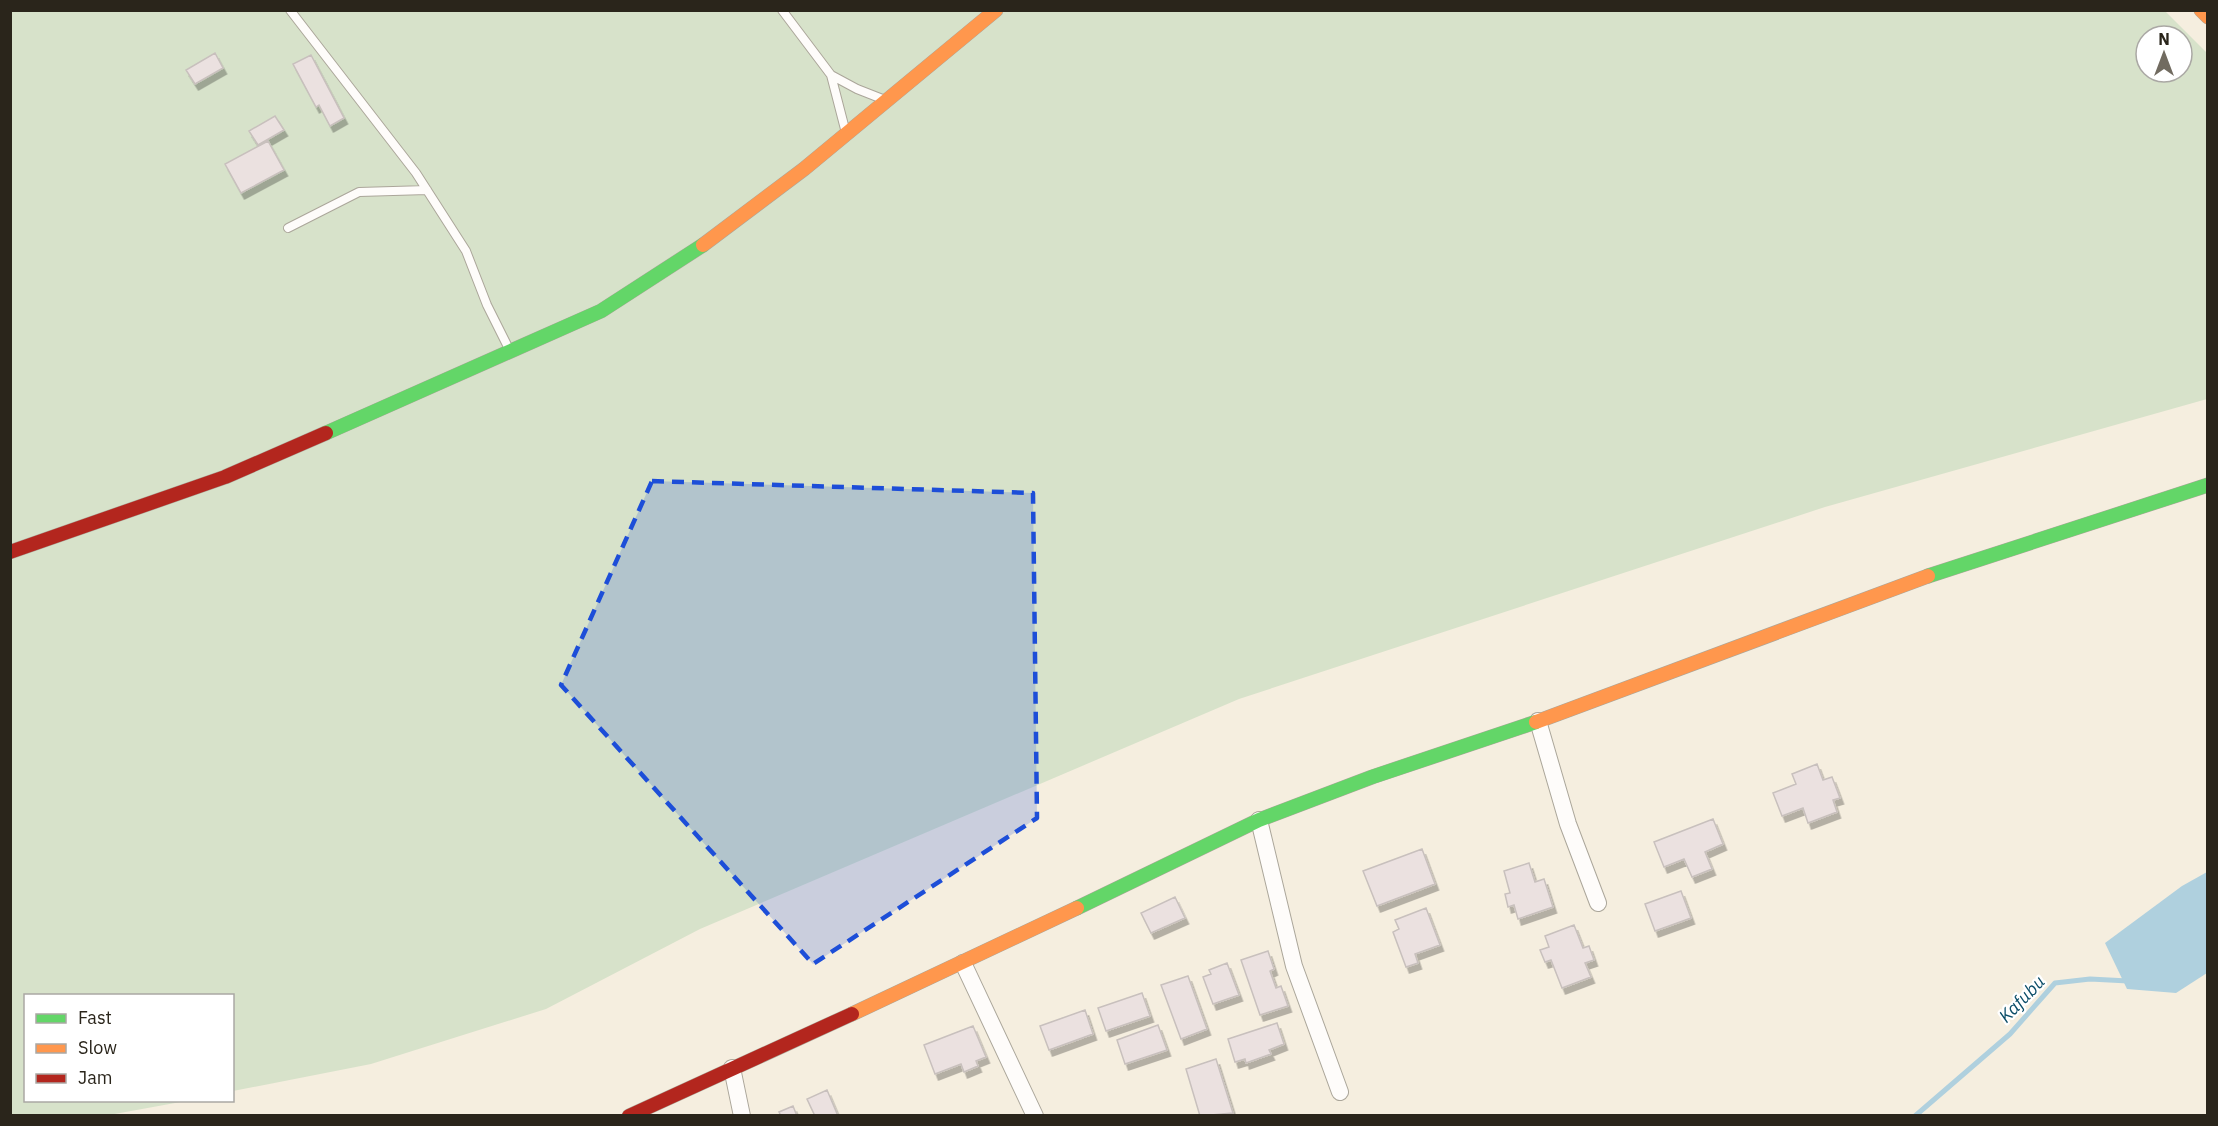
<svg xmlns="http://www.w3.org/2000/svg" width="2218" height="1126" font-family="'IBM Plex Sans',sans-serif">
<defs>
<filter id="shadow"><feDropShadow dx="3.5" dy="6" stdDeviation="0" flood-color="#0004"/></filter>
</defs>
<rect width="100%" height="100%" fill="#f5eedf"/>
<path fill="#d7e2ca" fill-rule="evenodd" d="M10,11H2165L2207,53V399L1825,507L1239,699L700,929L546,1009L371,1064L233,1091L232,996H26V1100L186,1101L109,1115H11ZM2146,36H2182V72H2146Z"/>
<path fill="#afd0de" d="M2207,872V973L2176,993L2127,989L2105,943L2182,886Z"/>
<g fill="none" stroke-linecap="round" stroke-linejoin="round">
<path stroke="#afd0de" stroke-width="5" d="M1915,1116L2010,1034L2055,983L2090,979L2128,981"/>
</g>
<path fill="#ebe1e0" stroke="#c8c0bd" stroke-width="1.5" filter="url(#shadow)" d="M215,53L223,68L195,84L186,70Z
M311,55L344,118L330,126L319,105L316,107L293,64Z
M275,116L284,130L258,145L249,131Z
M268,141L284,170L241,193L225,164Z
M1817,764L1823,780L1832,777L1840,798L1833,800L1837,812L1808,823L1803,808L1782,816L1773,793L1796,784L1792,774Z
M1713,819L1723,844L1705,852L1712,869L1692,877L1684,859L1664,867L1654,842Z
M1422,849L1435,884L1377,906L1363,871Z
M1529,863L1535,882L1544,879L1553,907L1518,919L1514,905L1508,907L1505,894L1510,893L1504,871Z
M1681,891L1691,918L1655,931L1645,904Z
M1175,897L1185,918L1151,933L1141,913Z
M1426,908L1440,945L1415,954L1418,963L1406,967L1393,932L1399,929L1395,920Z
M1574,925L1583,948L1589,946L1594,960L1585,963L1591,977L1562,988L1551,960L1545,962L1540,950L1549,947L1545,936Z
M1268,951L1274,969L1270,971L1276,988L1281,986L1288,1006L1260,1015L1241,960Z
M1227,963L1239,995L1213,1004L1203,977L1211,974L1209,970Z
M1188,976L1207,1029L1181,1039L1161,985Z
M1142,993L1150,1016L1106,1031L1098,1008Z
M1085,1010L1093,1034L1049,1050L1040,1026Z
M1277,1023L1284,1044L1269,1050L1271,1054L1246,1063L1245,1059L1235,1062L1228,1039Z
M1158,1025L1167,1050L1125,1064L1117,1040Z
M973,1026L986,1057L976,1061L978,1066L964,1072L961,1064L935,1074L924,1045Z
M1216,1059L1233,1113L1200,1116L1186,1069Z
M827,1090L838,1116H815L807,1099Z
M793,1106L797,1116H781L779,1112Z"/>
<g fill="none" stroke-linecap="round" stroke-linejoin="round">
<defs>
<path id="lane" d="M290,10L416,173L466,251L487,305L510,351
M782,10L831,75L857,89L885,100
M831,75L846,133
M288,228L359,192L427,190"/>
<path id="street" d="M1538,721L1568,824L1598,903
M1259,820L1294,966L1340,1092
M963,963L1035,1116
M732,1068L742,1116"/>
<path id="fast" d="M326,433L601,311L703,245
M1928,576L2208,485
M1077,908L1259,820L1372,777L1536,722"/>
<path id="slow" d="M2201,10L2208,17
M703,245L804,169L996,10
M1536,722L1928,576
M852,1014L1077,908"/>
<path id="jam" d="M10,552L225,477L326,433
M629,1116L852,1014"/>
</defs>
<use href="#lane" stroke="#aba69a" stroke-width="10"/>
<use href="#street" stroke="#aba69a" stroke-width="18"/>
<use href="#fast" stroke="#aba69a" stroke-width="15"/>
<use href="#slow" stroke="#aba69a" stroke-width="15"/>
<use href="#jam" stroke="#aba69a" stroke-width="15"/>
<use href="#lane" stroke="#fefcfa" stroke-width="8"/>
<use href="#street" stroke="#fefcfa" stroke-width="16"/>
<use href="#fast" stroke="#63d668" stroke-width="14"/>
<use href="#slow" stroke="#ff974d" stroke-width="14"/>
<use href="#jam" stroke="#b3261e" stroke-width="14"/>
</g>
<path fill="#1d4ed8" fill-opacity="0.2" stroke="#1d4ed8" stroke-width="4.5" stroke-dasharray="12 8" stroke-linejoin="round" d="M652,481L1033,493L1037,818L813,964L561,685Z"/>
<g text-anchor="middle" stroke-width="4.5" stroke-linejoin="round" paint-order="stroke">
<g font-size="18" font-style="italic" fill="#0b4d68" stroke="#fff">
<text transform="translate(2022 999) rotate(-46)" y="6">Kafubu</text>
</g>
</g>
<rect width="2218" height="1126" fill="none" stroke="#2a251b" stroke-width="24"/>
<rect x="24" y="994" width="210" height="108" fill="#ffffff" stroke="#aaa8a4" stroke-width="1.5"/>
<rect x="36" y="1014" width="30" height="9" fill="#63d668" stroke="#aaa8a4" stroke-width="1.5"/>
<text x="78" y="1024" font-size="18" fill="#2a251b">Fast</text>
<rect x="36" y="1044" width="30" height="9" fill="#ff974d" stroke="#aaa8a4" stroke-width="1.5"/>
<text x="78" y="1054" font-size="18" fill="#2a251b">Slow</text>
<rect x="36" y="1074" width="30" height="9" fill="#b3261e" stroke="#aaa8a4" stroke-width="1.5"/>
<text x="78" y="1084" font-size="18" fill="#2a251b">Jam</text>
<g transform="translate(2164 54)"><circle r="28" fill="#ffffff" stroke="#aaa8a4" stroke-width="1.5"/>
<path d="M0-4.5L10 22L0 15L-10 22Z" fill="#716b60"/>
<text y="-9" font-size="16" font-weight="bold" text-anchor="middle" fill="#2a251b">N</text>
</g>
</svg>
